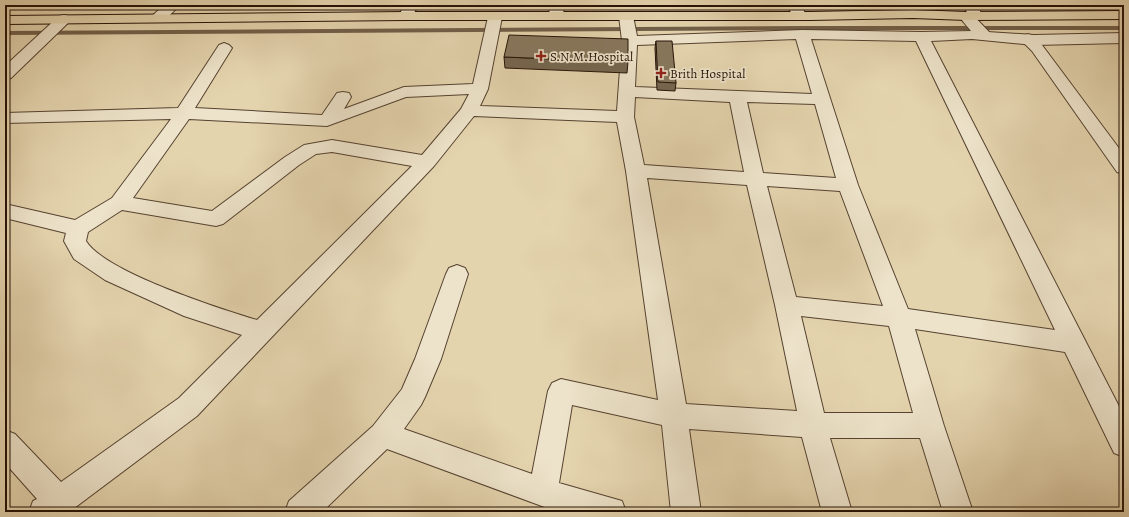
<svg xmlns="http://www.w3.org/2000/svg" width="1129" height="517" font-family="Alegreya,serif">
<rect width="100%" height="100%" fill="#e4d4ae"/>
<filter id="stains"><feTurbulence type="fractalNoise" baseFrequency=".005" numOctaves="4"/><feColorMatrix values="0 0 0 0 .2 0 0 0 0 .09 0 0 0 0 .02 0 0 0 .5 -.17"/></filter>
<radialGradient id="worn" r=".72"><stop offset=".6" stop-color="#630" stop-opacity="0"/><stop offset="1" stop-color="#630" stop-opacity=".3"/></radialGradient>
<g fill="none" stroke-linecap="round" stroke-linejoin="round">
<path fill="#715f49" fill-rule="evenodd" d="M806,26H1124V30H806L5,35V31Z"/>
<defs>
<path id="minor" d="M164,5H179C173,13 163,23 153,20L151,17Z
M404,5H418L411,19L406,20L401,19L399,16Z
M550,5H564L563,16L561,19L556,20L551,19L549,16Z
M787,5H801L806,15L804,18L799,19L794,18Z
M963,5H977L982,15L980,18L975,19L970,18Z
M626,12L631,13L633,16L637,36L802,30L921,32L972,31L1034,35L1124,33V43L1034,45L972,39L931,41L1124,416V457L1114,453L1065,352L915,329L944,426L973,512H943L920,438H830L852,512H822L802,437L689,429L701,512H671L662,425L572,405L559,483L622,501L626,512H558L387,449L322,512H285L289,501L373,426L402,389L415,359L446,274L449,268L457,265L465,268L468,274L441,359L425,397L421,405L404,429L532,474L548,391L552,383L561,379L658,400L626,171L617,122L474,116L434,166L197,416L69,512H29L33,501L37,499L5,463V430L15,434L61,482L179,398L242,335L184,316L105,280L74,259L64,241L66,233L5,218V204L75,220L112,198L171,119L5,123V113L178,108L219,45L224,43L229,45L232,48L195,108L322,115L337,93L343,92L349,93L351,97L344,109L404,87L473,84L488,17L490,14L495,13L500,14L502,17L488,89L480,106L617,111L622,41L619,16L621,13ZM796,39L812,94L635,87L637,45ZM811,39L916,41L1055,330L908,309L858,185ZM469,94L461,109L422,155L332,140L304,145L285,157L212,211L133,198L189,119L327,126L406,97ZM635,97L730,102L744,172L644,165L634,117ZM747,102L815,104L836,178L763,173ZM332,152L412,166L257,320C220,309 105,272 86,241L88,232L122,210L216,226L223,224L299,165L316,154ZM647,178L747,185L775,305L797,411L686,404ZM767,186L840,191L883,306L796,297ZM801,316L889,326L913,413H824Z
M64,15L69,16L71,19L69,22L11,78L5,80V66L59,16Z"/>
<path id="tertiary" d="M966,12L971,13L990,33L992,36L990,39C977,42 969,28 961,19L959,16L961,13Z
M1028,34L1033,36L1042,45L1124,155V174L1117,172L1032,51L1020,39L1023,36Z"/>
<path id="trunk" d="M913,10L966,12L1124,11V19L966,20L913,18L810,20H406L5,24V16L406,12H810Z"/>
</defs>
<use href="#minor" stroke="#554230" stroke-width="2"/>
<use href="#tertiary" stroke="#554230" stroke-width="2"/>
<use href="#trunk" stroke="#251206" stroke-width="2"/>
<use href="#minor" fill="#ede3ca" fill-rule="evenodd"/>
<use href="#tertiary" fill="#ede3ca" fill-rule="evenodd"/>
<use href="#trunk" fill="#e4d4ae" fill-rule="evenodd"/>
</g>
<path fill="#756650" stroke="#251206" d="M656,41L676,83L675,91L657,90L655,48Z
M504,57L628,62L627,73L505,68Z"/>
<path fill="#88775d" stroke="#251206" d="M509,35L628,39V62L504,57Z
M656,41H672L676,83L658,82Z"/>
<g fill="#8f2418" stroke="#ede3ca" stroke-width="1.5">
<path d="M539 50h4v4h4v4h-4v4h-4v-4h-4v-4h4z"/>
<path d="M659 67h4v4h4v4h-4v4h-4v-4h-4v-4h4z"/>
</g>
<g text-anchor="middle" stroke-width="3.5" stroke-linejoin="round" paint-order="stroke">
<g font-size="13" fill="#251206" stroke="#ede3ca" text-anchor="start">
<text x="550" y="61">S.N.M.Hospital</text>
<text x="670" y="78">Brith Hospital</text>
</g>
</g>
<rect width="1129" height="517" fill="none" stroke="#e4d4ae" stroke-width="20"/>
<rect x="6" y="6" width="1117" height="505" fill="none" stroke="#251206" stroke-width="2"/>
<rect x="10" y="10" width="1109" height="497" fill="none" stroke="#251206"/>
<rect width="100%" height="100%" filter="url(#stains)"/>
<rect width="100%" height="100%" fill="url(#worn)"/>
</svg>
